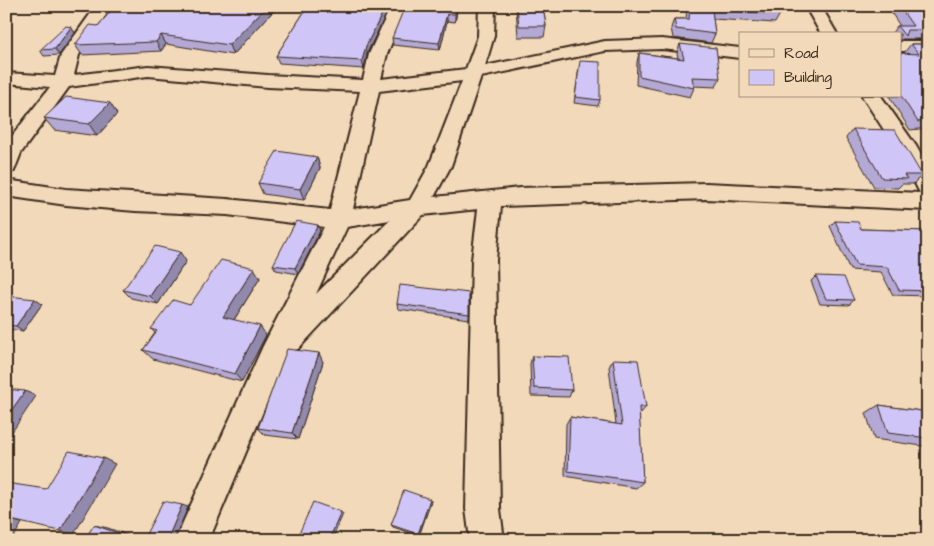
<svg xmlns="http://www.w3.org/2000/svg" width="934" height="546" font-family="'Architects Daughter',sans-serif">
<rect width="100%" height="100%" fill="#f1d9b9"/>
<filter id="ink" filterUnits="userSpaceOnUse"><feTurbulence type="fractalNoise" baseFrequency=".02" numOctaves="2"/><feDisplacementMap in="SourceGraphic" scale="10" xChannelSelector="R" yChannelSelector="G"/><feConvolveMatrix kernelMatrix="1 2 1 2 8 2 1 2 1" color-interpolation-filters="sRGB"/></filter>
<g filter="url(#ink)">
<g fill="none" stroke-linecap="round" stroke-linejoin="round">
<defs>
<path id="street" d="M96,6H112L79,55L74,75L148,66L268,75L363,80L369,54L391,6H407L387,54L381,79L466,69L478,36L479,6H495L494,36L485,66L605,41L662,39L740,48V58L662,49L605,51L481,77L451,166L434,197L520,188L706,183L920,193L899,153L862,96H881L916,146L928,167V210L706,199L501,206L496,260L500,509L504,540H470L466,509L472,260L478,209L423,215L298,349L288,352L209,540H175L263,346L324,227L227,215L135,211L66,205L6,196V180L66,189L227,199L330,210L360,91L268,87L148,76L69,87L21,153L14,171L6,173V144L50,87L6,83V73L55,76L61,55ZM462,81L429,166L410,200L353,209L379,91ZM390,220L316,294L347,227Z
M805,6H821L837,34H821Z
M900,41H928V51H900Z"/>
</defs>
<use href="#street" stroke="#3b2a1e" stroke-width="4"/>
<use href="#street" fill="#f1d9b9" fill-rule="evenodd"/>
</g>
<path fill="#b3a9d4" stroke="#3b2a1e" d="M115,6H278L233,55L166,44L161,51L82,55L75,45L98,26Z
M308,6H390L367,53L364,69L279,63L276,56Z
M458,6L455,22L447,21L440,50L393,45L392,38Z
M516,6H543L546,26L544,37H518Z
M687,6H776L780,14L775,23L713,19L715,34L711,43L673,38L671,28L674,19H686Z
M887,6H928V39H902L900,42V34H891L897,26H900Z
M71,27L75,33L59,55L44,56L40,50Z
M680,44L720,78L716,87L693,86L694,88L690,97L636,85L637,62L639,53L678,58L677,53Z
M911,44H928V128L910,130L889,96H900V53H904Z
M579,67L600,100L598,106L574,103Z
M117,114L97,136L54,130L44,118Z
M853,129L922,175L913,184H902L898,188L874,187L846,138Z
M317,157L320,168L304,200L263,194L258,183Z
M835,221L861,229L928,231V296L893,295L881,272L850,270L830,226Z
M320,231L298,274L276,270L273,265Z
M186,261L158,304L131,298L123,290Z
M816,276L854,300L849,305L820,304L811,281Z
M260,278L234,320L266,335L242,382L153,359L143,350L155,333L151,329L190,305Z
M469,293V319L398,309L397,304Z
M6,299L42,304L23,331L6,329Z
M532,356L572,390L569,397L531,396L530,364Z
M613,359L646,407L640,414H639L643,482L636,488L565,476L566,424L570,417L616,424L609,367Z
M323,362L298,439L265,435L258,428Z
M879,405L928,412V444L922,446L874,439L866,413Z
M431,501L419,536L393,527L391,525Z"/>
<path fill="#928aad" stroke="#3b2a1e" d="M267,6H278L233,55L229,45Z
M386,6H390L367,53L364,69L362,61L366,46Z
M457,6H458L455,22V14Z
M447,14V21L440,50L439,43Z
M71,27L75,33L59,55L55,49Z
M161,35L166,44L161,51L156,42Z
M110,103L117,114L97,136L89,124Z
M317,157L320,168L304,200L300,189Z
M318,225L320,231L298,274L295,268Z
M180,252L186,261L158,304L150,296Z
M254,268L260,278L230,326L223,317Z
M35,299L42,304L23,331L16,326Z
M260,326L266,335L242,382L235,374Z
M319,353L323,362L298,439L292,433Z
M25,391L36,396L6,441V418Z
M103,458L115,464L74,534L60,531Z
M430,499L431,501L419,536L418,534Z
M182,505L188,507L174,540H167Z
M341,512L343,514L332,540H329Z
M6,519L22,523L12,540H6Z
M94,525L108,528L141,540H131Z"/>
<path fill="#d0c5f7" stroke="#3b2a1e" d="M115,6H267L229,45L161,35L156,42L75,45L90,25L98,26Z
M308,6H386L366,46L362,61L276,56Z
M405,6H457L455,14H447L439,43L392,38Z
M517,6H543L546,26H519Z
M690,6H776L780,14L712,10L715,34L676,29L674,19H689Z
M899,6H928V30H907L905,36L897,26H913Z
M66,26L71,27L55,49L40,50Z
M680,44L716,48L720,78L692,77L694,88L639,76V53L684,59Z
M911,44H928V120L918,122L900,94V53L919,54Z
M580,61L600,62V100L575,97Z
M66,97L110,103L89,124L44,118Z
M853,129L895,130L922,175H904L907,179L882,178Z
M277,151L317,157L300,189L258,183Z
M296,221L318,225L295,268L273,265Z
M835,221L858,222L861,229L928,231V291L899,290L887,267L856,265Z
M155,246L180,252L150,296L123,290Z
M221,260L254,268L223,317L260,326L235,374L143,350L157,331L151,329L173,300L190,305Z
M816,276L844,277L854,300L826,299Z
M400,285L469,293V314L397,304Z
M8,296L35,299L16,326L6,325V299Z
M287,349L319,353L292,433L258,428Z
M532,356L569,357L572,390L534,388Z
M613,359L638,360L646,407H639L643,482L568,471L570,417L622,425Z
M6,389L25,391L6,418Z
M879,405L928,412V438L888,433Z
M69,451L103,458L60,531L6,519V483L46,489Z
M404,490L430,499L418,534L391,525Z
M163,501L182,505L167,540H161L145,536Z
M313,502L341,512L329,540H308L298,536Z
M94,525L132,538L131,540H84Z"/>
</g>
<rect width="934" height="546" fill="none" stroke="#f1d9b9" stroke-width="25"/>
<rect x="12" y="12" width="909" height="521" fill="none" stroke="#3b2a1e" stroke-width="2" filter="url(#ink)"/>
<rect x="739" y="32" width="162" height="65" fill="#f1d9b9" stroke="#a8937b"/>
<rect x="749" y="49" width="25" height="8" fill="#f1d9b9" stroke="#a8937b"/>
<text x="784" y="58" font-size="15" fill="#3b2a1e">Road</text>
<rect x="749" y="70" width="25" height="15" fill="#d0c5f7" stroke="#a8937b"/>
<text x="784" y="82" font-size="15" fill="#3b2a1e">Building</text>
</svg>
